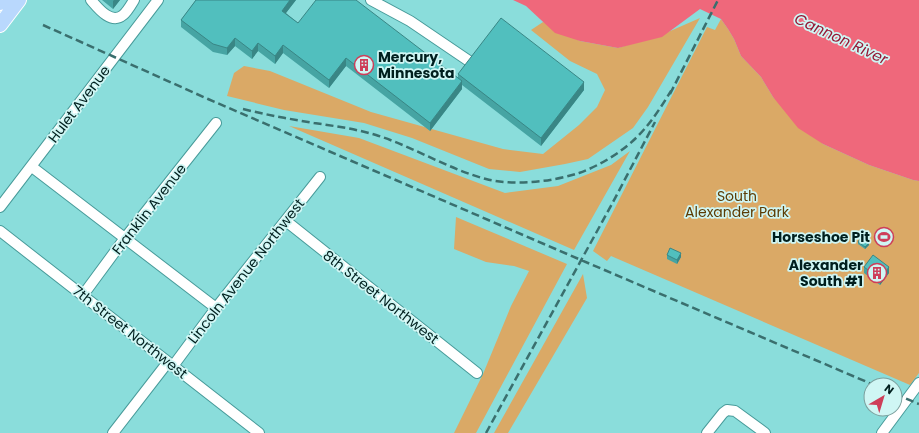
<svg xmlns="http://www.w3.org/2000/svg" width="919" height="433" font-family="Poppins,sans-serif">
<rect width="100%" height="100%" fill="#8adddb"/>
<path fill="#daa966" d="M700,18L648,107L633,128L588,159L565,164L520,172L489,169L412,138L364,123L284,110L227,96L234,73L244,66L270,71L371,112L503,149L543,154L579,125L597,107L605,90L597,74L570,61L531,30L543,22L580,41L618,48L668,32Z
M721,19L728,29L734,39L741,56L761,77L773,97L823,144L869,165L913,180L919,181V373L910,385L611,256L607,261L593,251L707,27L715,30Z
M289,126L359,138L505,193L558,186L611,165L630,151L574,250Z
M456,217L567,264L476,433H454L483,374L511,306L529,271L514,266L486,262L454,249Z
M583,274L587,298L508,433H494Z"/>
<path fill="#ef687b" d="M513,0H919V181L913,180L869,165L823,144L798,128L773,97L761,77L741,56L734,39L728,29L721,19L700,9L662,37L618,48L580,41L555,33L526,6Z"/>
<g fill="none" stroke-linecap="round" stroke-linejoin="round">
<defs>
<path id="minor" d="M91,0C98,8 111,25 123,15C127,12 131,5 134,0
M371,0L410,21L469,61
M32,167L216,308
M0,207L158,0
M286,221L477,373
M0,231L259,433
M83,295L125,238L216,123
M173,366L216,308L320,177
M113,433L168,362
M707,433L723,413L727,410L735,411L765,433
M882,433L919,383"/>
<path id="highway" d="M0,3L3,0
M0,25L19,0"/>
</defs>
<use href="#minor" stroke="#489b9a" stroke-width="12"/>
<use href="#highway" stroke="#fff" stroke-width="16"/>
<use href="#minor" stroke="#fff" stroke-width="10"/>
<use href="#highway" stroke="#b9d8fd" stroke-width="14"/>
<path stroke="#3a6f6e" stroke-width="2.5" stroke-dasharray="8 4" stroke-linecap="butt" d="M43,25L208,99L581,260L874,385
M670,94L718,0
M243,109C267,115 290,119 314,123C335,126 356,129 376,135C414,147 448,169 486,179C514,186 551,182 579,173C599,166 622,152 637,137C651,123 661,107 671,91
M895,394L919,404
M486,433L612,204L655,122"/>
</g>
<path fill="#46a4a3" d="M102,0H120L113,9Z
M196,0H296L286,13L298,23L458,78V74L584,90L541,146L462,85V89L430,131L346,66L329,88L283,53L275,64L258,51L252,59L235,46L227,55L213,52L181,27V20Z
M858,242L869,245L865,249L858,244Z
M667,255L681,257L677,264L667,259Z
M864,267L889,273L880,285L864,273Z"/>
<path fill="#398685" d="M114,0H120L113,9V1Z
M290,0H296L282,18V11Z
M235,38V46L227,55V48Z
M258,43V51L252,59V51Z
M283,45V53L275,64V56Z
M346,58V66L329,88V80Z
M462,81V89L430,131V123Z
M584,82V90L541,146V138Z
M869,243V245L865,249V247Z
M681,253V257L677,264V260Z
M889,267V273L880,285V279Z"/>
<path fill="#51bfbe" stroke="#398685" d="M196,0H290L282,11L298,23L316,0H356L462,81L430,123L346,58L329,80L283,45L275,56L258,43L252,51L235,38L227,48L213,44L181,20Z
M501,18L584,82L541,138L458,74Z
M861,237L869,243L865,247L858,242Z
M670,248L681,253L677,260L667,255Z
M873,255L889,267L880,279L864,267Z"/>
<defs>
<symbol id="building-ring" viewBox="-11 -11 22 22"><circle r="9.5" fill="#cff6f4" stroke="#ce3e59" stroke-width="1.5"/><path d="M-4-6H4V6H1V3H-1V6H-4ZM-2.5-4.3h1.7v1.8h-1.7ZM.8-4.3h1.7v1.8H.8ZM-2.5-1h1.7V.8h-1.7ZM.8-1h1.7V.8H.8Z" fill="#ce3e59"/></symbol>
<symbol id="stadium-ring" viewBox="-11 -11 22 22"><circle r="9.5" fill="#cff6f4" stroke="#ce3e59" stroke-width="1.5"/><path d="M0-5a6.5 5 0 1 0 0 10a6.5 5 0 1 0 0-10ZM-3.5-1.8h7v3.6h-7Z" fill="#ce3e59"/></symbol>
</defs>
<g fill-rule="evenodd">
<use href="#building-ring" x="353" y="54" width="22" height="22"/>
<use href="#stadium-ring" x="873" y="226" width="22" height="22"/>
<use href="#building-ring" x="866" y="262" width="22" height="22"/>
</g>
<g text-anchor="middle" stroke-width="3.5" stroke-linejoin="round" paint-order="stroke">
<g font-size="14" font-weight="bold" fill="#001f1e" stroke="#cff6f4" text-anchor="end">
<text x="378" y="62" text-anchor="start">Mercury,<tspan x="378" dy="16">Minnesota</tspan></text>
<text x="870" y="242">Horseshoe Pit</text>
<text x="863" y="270">Alexander<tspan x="863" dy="16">South #1</tspan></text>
</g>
<g font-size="14" fill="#001f1e" stroke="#cff6f4">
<text transform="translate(79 104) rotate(-53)" y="5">Hulet Avenue</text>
<text transform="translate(149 209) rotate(-52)" y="5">Franklin Avenue</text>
<text transform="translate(246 271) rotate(-52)" y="5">Lincoln Avenue Northwest</text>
<text transform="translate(381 297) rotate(38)" y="5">8th Street Northwest</text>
<text transform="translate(130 332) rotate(38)" y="5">7th Street Northwest</text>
</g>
<g font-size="14" fill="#5c3c05" stroke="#cff6f4">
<text x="737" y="201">South<tspan x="737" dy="16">Alexander Park</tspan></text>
</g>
<g font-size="15" font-style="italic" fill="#951a37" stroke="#cff6f4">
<text transform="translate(841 39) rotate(25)" y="5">Cannon River</text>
</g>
</g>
<g transform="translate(883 397) rotate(38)"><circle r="19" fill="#cff6f4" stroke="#7ca09e"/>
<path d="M0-3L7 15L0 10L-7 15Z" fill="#ce3e59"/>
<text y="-6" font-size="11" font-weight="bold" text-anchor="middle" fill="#001f1e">N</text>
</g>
</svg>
